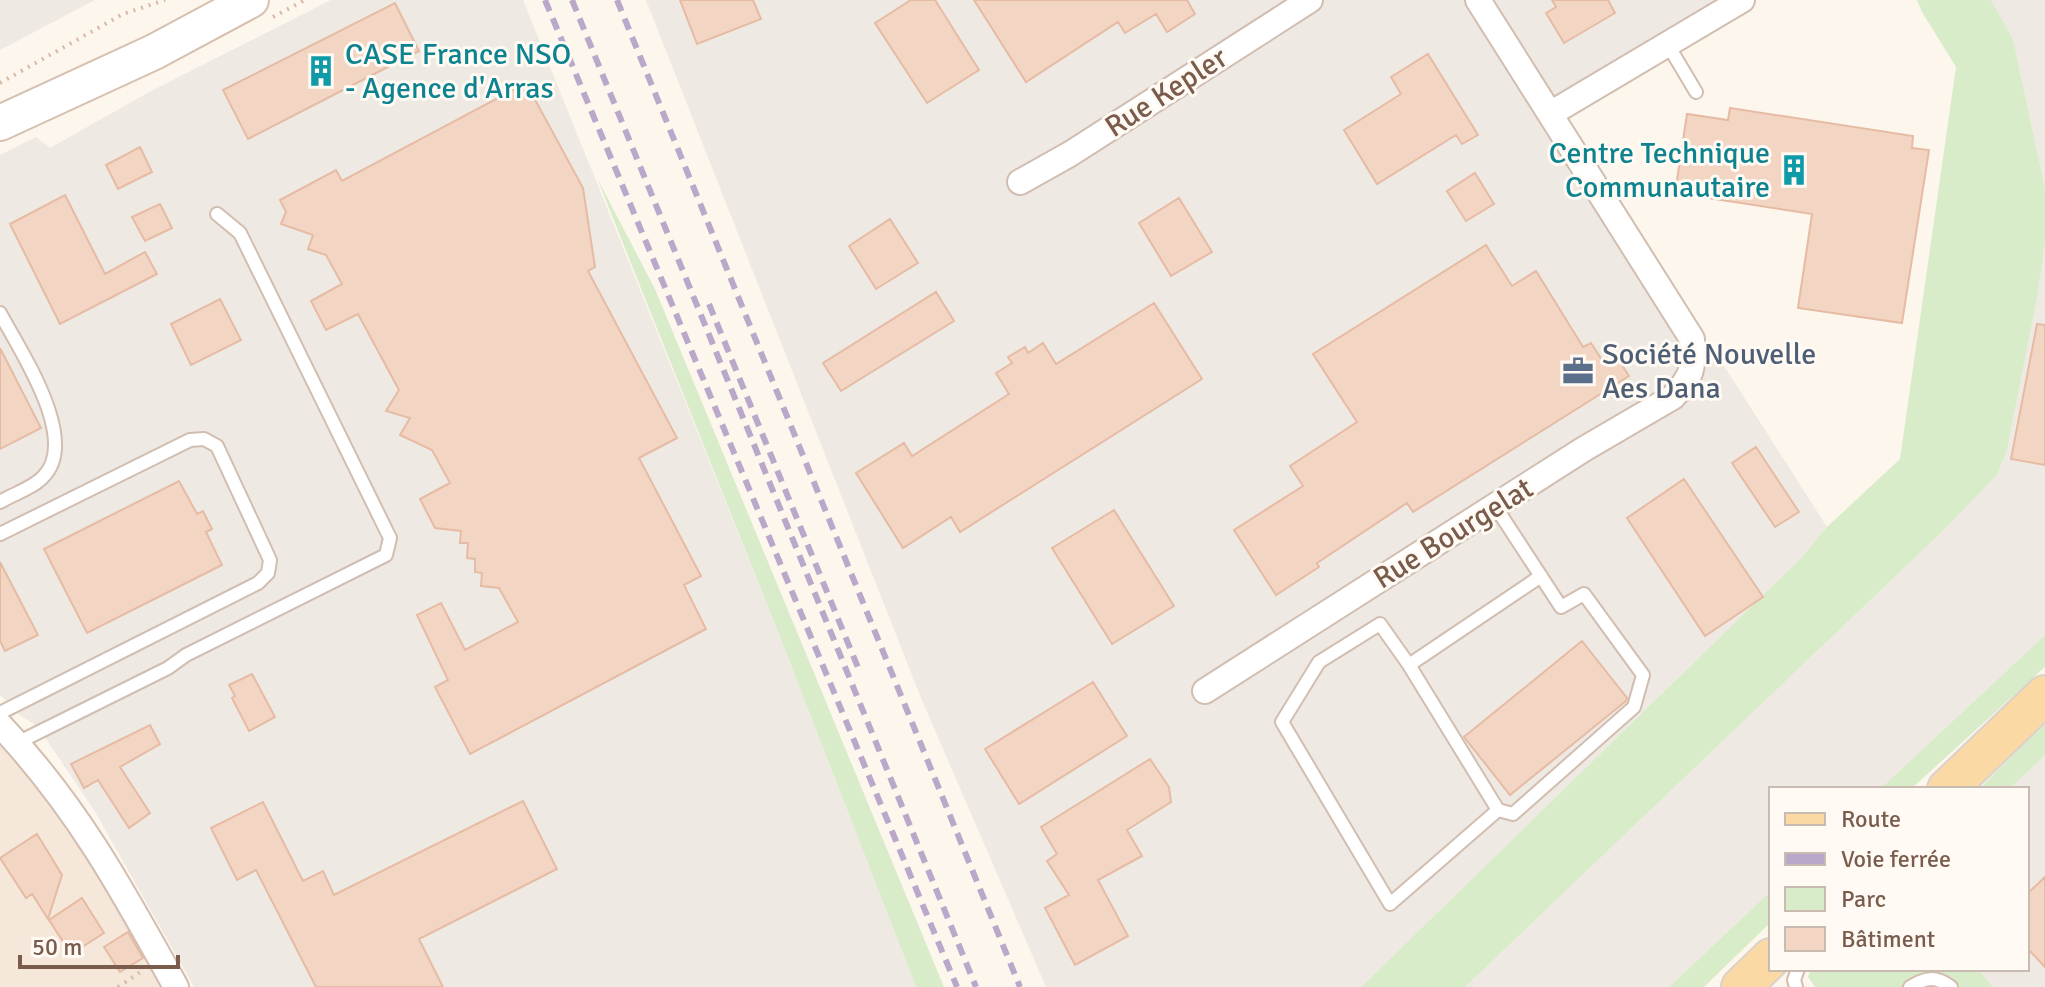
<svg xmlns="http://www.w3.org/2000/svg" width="2045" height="987" font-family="Signika,sans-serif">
<rect width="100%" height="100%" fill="#fdf6ec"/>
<path fill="#f5e8da" d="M0,725L176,987H0Z"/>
<path fill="#efe9e4" d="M0,0H95L0,50Z
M331,0H523L775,624L916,987H194L94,810L38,727L20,715L0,695V155L36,137L50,148L151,91Z
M646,0H1742L1551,113L1692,339L1710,344L1827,527L1799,560L1361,987H1046L921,698Z
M1991,0H2045V188L2013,39Z
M2045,242V635L1880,789H1771V891L1669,987H1465L1946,528L1997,475L2007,450L2037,299Z
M2045,723V987H1993L1978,969H2027V789H1979Z"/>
<path fill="#d8ecc9" d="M1917,0H1991L2013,39L2045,188V242L2037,299L2007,450L1997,475L1946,528L1465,987H1361L1799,560L1827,527L1900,459L1956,67L1922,12Z
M597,178L655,289L944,987H916L775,624Z
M2045,635V667L1911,789H1880Z
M2045,723V755L2009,789H1979Z
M1771,891V922L1704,987H1669Z
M1811,969H1978L1993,987H1815L1808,977Z"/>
<path fill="#f3d5c3" stroke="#e6bba3" stroke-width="2" d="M680,0H753L761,19L697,44Z
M911,0H935L979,70L927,103L875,23Z
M974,0H1187L1195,14L1167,32L1156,14L1125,33L1118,22L1026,82Z
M1552,0H1608L1615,13L1564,43L1546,13L1556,7Z
M395,3L419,51L248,139L223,90Z
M1428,54L1478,135L1462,144L1456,135L1377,184L1344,130L1401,94L1391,77Z
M526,83L583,188L595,267L588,271L677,438L639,458L701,576L684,585L706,629L470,754L435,687L448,680L417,615L441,603L465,650L518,622L499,588L481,586L482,573L475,572V559L467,558L468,543H460L461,531L435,528L420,499L450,483L432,450L400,435L410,418L386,411L399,390L358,314L326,330L311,301L342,284L326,255L308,249L313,235L281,224L286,212L280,200L336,170L342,181Z
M1730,108L1913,136L1912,148L1929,150L1902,323L1798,308L1812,214L1675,193L1687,114L1728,120Z
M140,147L152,172L118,189L106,165Z
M1475,173L1494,204L1466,221L1447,191Z
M65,195L105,274L145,252L157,274L60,324L10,224Z
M1179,198L1212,252L1171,276L1139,223Z
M160,204L172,228L145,241L132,217Z
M890,219L918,263L876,289L849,246Z
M1486,245L1512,286L1536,271L1583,347L1591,343L1602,360L1614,353L1629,376L1413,512L1407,503L1317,563L1319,567L1276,595L1234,530L1303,486L1290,466L1357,422L1313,354Z
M936,292L954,321L841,391L823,363Z
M220,299L241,340L191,365L171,324Z
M1154,303L1202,379L960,532L951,517L903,548L856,473L904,443L912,456L1009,394L996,373L1012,363L1008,357L1025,347L1028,353L1043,343L1056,364Z
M2037,324L2045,325V465L2011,459Z
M0,348L41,428L0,449Z
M1756,447L1799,512L1775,527L1732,463Z
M1684,479L1763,597L1705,636L1627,518Z
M179,481L197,514L203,511L212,529L206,532L222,565L87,633L44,549Z
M1114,510L1174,606L1112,644L1052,548Z
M0,562L38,635L5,651L0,641Z
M1582,641L1627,698L1626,701L1510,795L1464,737Z
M252,674L275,717L249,731L232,698L235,696L229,685Z
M1093,682L1127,736L1019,804L985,749Z
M150,725L160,744L120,767L150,813L129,828L98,780L84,788L71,764Z
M1150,759L1169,787L1171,802L1127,830L1142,856L1098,880L1128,936L1075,965L1045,908L1069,895L1047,861L1057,854L1041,827Z
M523,801L557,869L419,939L443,987H316L256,870L237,880L211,828L263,802L303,881L323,871L334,895Z
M37,834L62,875L48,919L32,894L26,898L0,858Z
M2045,877V967L2027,948V894Z
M82,898L104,933L71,954L49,920Z
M128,932L143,958L120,972L104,947Z"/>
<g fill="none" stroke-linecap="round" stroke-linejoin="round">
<defs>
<path id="lane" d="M1668,45L1696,92
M0,313C19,349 81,440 43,477C33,488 13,494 0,502
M1495,506L1561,607L1584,594L1643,675L1634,707L1513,814L1498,810L1390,904L1282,722L1319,662L1380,624L1409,665L1541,576
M0,534L190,440L204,439L217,446L270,560L268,573L258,583L0,713
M1409,665L1498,810
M17,743L168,668L186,655L386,555L390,538L240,233L217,214
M1796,987L1794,980L1798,969
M1910,987C1926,977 1936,976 1951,987"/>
<path id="street" d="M1550,114L1742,0
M1020,182L1070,154L1310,0
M1205,691L1584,449L1673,397C1694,374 1693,369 1692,339L1478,0
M0,725C76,805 123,891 176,987"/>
<path id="secondary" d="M0,123L154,52L251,0"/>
<path id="primary" d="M1947,789L2045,695
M1741,987L1771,958"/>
</defs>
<use href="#lane" stroke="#d1beb0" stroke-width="16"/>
<use href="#street" stroke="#d1beb0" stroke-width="28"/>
<use href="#secondary" stroke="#d6c0b0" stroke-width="38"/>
<use href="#primary" stroke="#dad1cd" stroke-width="42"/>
<path stroke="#d9b8a5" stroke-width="4" stroke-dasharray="2 6" stroke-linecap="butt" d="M273,17L305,0
M0,83L123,14L165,0
M118,987L142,971"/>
<use href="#lane" stroke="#fff" stroke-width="12"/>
<use href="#street" stroke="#fff" stroke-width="24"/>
<use href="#secondary" stroke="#fff" stroke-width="34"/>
<use href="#primary" stroke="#fbd9a5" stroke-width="38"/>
<path stroke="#b9a8c9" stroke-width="6" stroke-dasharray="12 8" stroke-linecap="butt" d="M545,0L957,987
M572,0L976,987
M617,0L1020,987
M709,304L859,670"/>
</g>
<defs>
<symbol id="building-bare" viewBox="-9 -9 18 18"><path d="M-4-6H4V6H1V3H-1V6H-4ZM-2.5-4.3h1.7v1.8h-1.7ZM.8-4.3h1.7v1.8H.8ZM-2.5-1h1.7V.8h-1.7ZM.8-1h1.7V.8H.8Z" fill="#0f9aa8" stroke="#fffaf3" stroke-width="2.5" paint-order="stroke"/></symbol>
<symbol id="office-bare" viewBox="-9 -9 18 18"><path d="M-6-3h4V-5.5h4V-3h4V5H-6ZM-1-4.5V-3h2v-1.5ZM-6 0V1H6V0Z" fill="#5c6f8a" stroke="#fffaf3" stroke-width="2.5" paint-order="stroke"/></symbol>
</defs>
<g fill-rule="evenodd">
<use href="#building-bare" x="299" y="49" width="44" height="44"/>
<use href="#building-bare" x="1772" y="148" width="44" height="44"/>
<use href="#office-bare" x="1556" y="349" width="44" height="44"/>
</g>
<g text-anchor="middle" stroke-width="6" stroke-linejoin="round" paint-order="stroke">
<g font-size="30" fill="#0d838f" stroke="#fffaf3" text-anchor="start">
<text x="345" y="64">CASE France NSO<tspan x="345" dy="34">- Agence d'Arras</tspan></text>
<text x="1770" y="163" text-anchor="end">Centre Technique<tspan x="1770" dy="34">Communautaire</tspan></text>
</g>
<g font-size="30" fill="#7a5c4d" stroke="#fffaf3">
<text transform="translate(1166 92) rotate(-33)" y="10">Rue Kepler</text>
<text transform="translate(1453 533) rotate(-32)" y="10">Rue Bourgelat</text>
</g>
<g font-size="30" fill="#4e5e75" stroke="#fffaf3" text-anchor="start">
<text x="1602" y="364">Société Nouvelle<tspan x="1602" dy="34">Aes Dana</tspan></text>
</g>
</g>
<rect x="1769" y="787" width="260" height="184" fill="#fffaf3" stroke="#cabbb1" stroke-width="2"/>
<rect x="1785" y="813" width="40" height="12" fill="#fbd9a5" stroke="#cabbb1" stroke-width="2"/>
<text x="1841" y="827" font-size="24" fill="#7a5c4d">Route</text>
<rect x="1785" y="853" width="40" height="12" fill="#b9a8c9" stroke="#cabbb1" stroke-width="2"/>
<text x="1841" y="867" font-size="24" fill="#7a5c4d">Voie ferrée</text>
<rect x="1785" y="887" width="40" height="24" fill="#d8ecc9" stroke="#cabbb1" stroke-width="2"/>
<text x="1841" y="907" font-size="24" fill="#7a5c4d">Parc</text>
<rect x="1785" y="927" width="40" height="24" fill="#f3d5c3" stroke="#cabbb1" stroke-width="2"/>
<text x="1841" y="947" font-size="24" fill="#7a5c4d">Bâtiment</text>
<path d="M20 955v12h158v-12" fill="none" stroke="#7a5c4d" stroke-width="4"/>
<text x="32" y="955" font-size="24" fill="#7a5c4d" stroke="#fffaf3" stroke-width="6" paint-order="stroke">50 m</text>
</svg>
